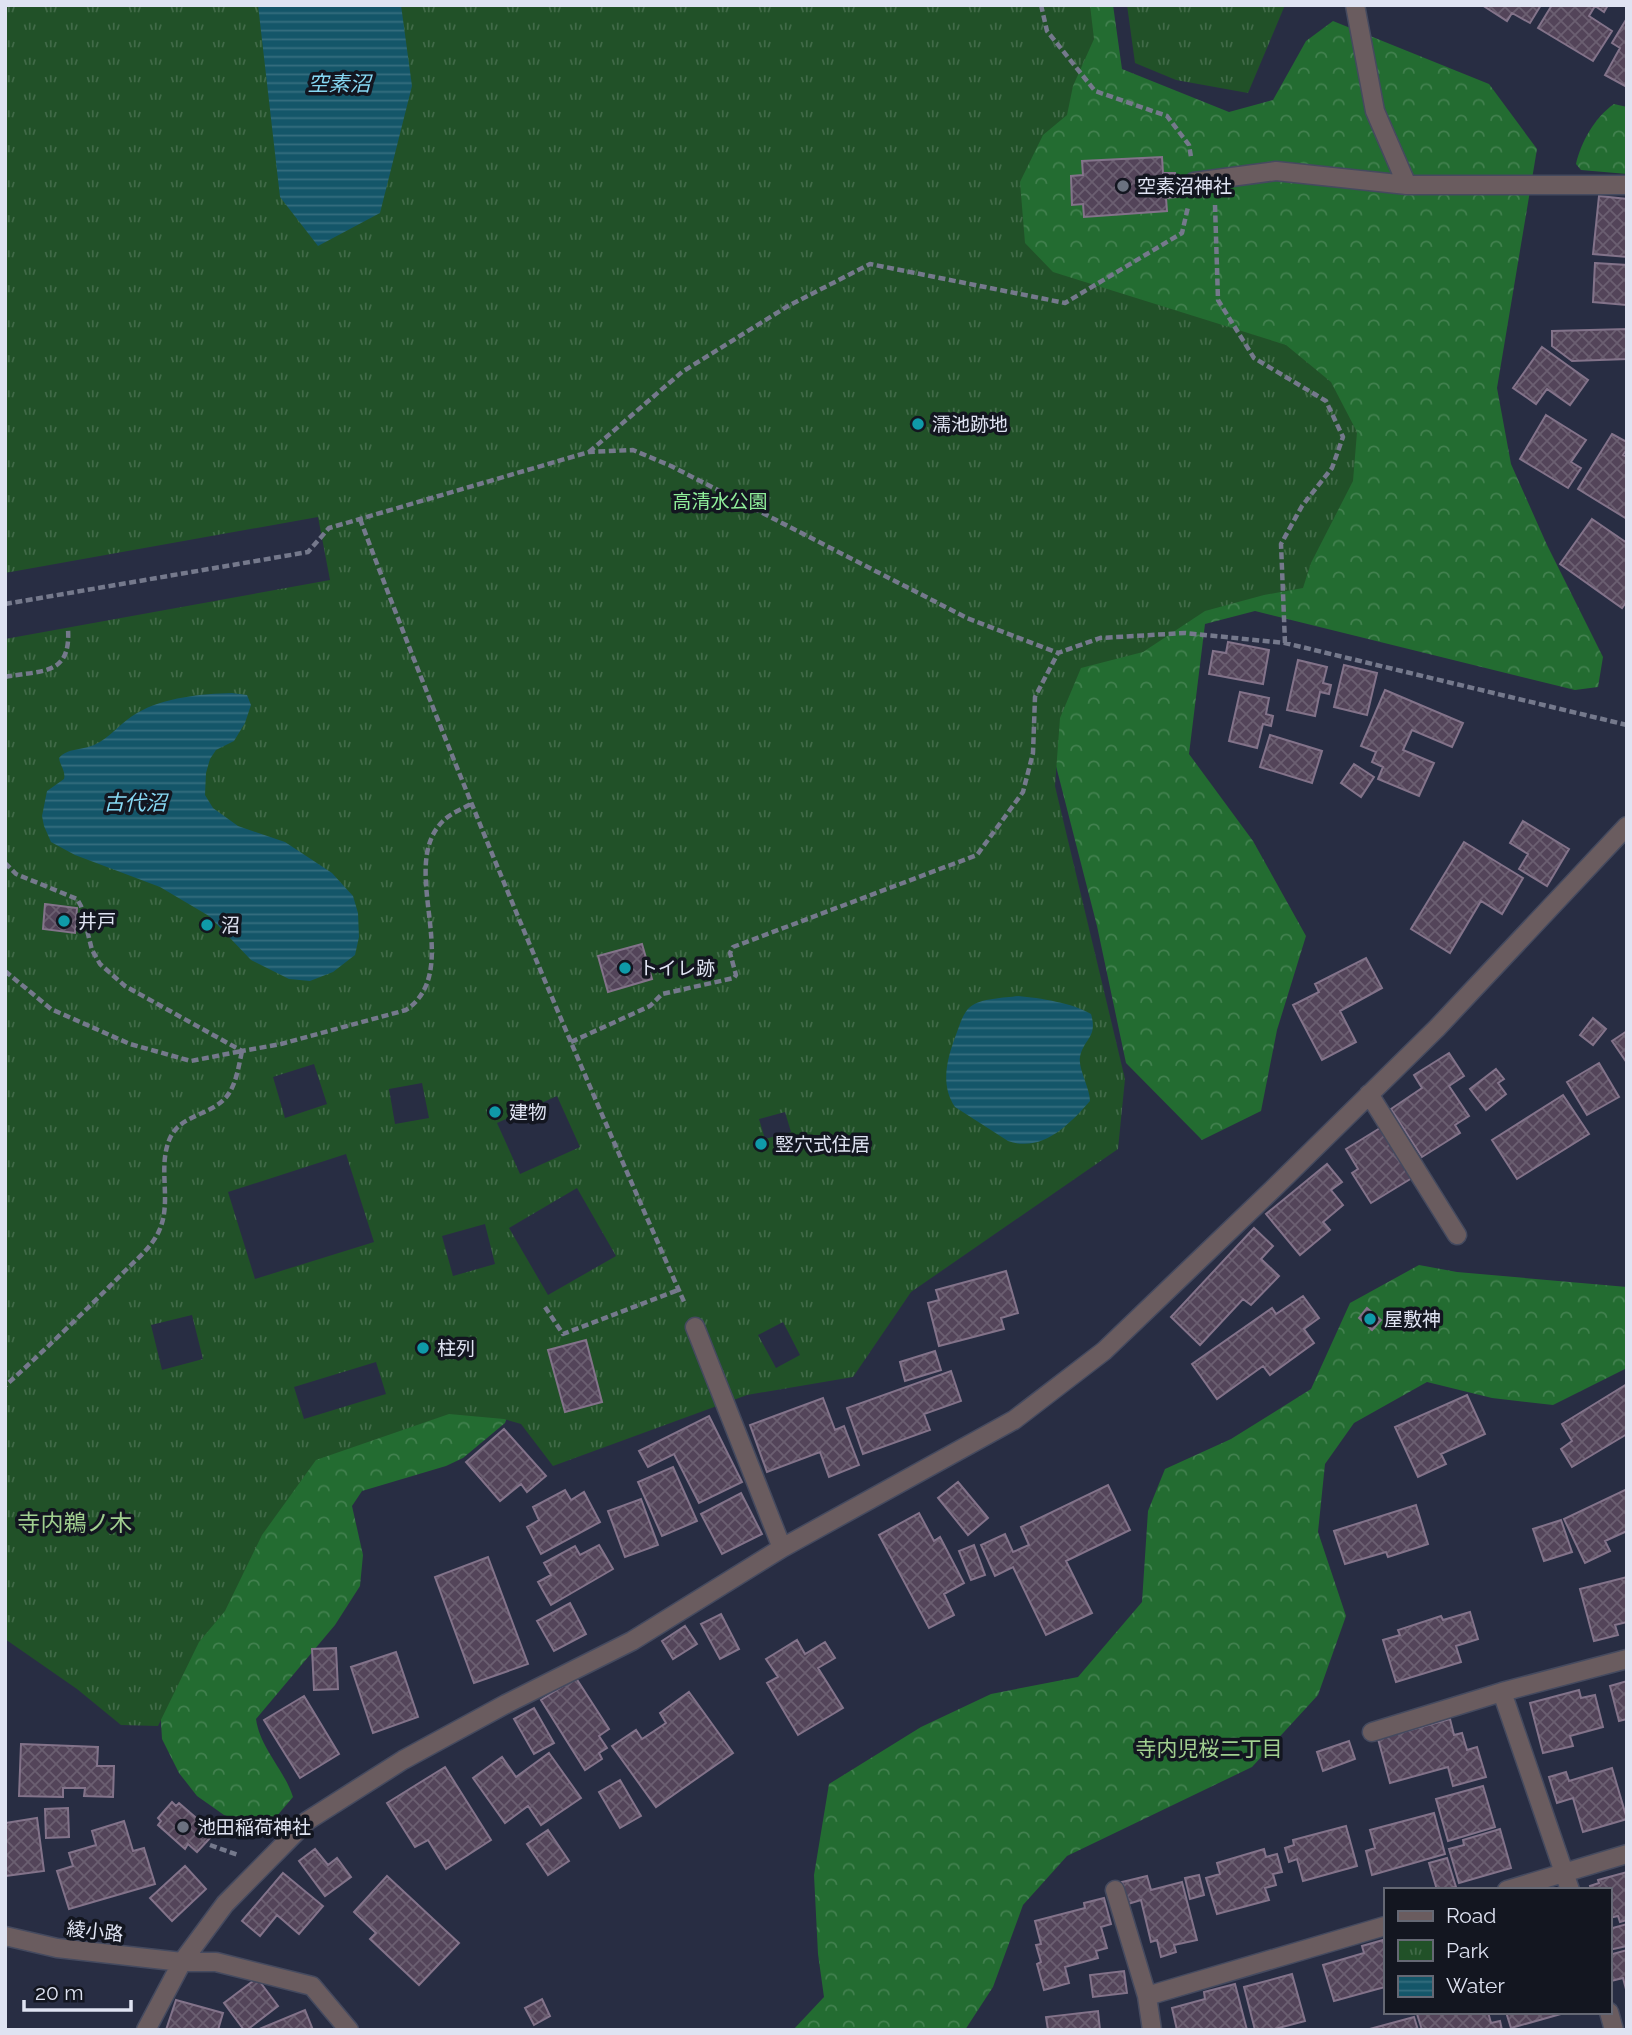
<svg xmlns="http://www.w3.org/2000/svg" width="1632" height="2035" font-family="Raleway,'Noto Sans JP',sans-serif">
<defs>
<pattern id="forest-crowns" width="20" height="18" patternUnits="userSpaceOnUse" patternTransform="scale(1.75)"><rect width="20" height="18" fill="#236c31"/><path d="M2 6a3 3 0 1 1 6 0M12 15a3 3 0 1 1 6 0" fill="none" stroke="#42814f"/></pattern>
<pattern id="park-tufts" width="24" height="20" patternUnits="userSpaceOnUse" patternTransform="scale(1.75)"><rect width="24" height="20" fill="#215128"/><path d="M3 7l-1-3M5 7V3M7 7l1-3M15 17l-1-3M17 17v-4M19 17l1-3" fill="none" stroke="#416a48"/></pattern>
<pattern id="water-rules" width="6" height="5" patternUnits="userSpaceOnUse" patternTransform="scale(1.75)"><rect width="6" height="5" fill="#145669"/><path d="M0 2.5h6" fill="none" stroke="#366e7f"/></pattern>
<pattern id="building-cross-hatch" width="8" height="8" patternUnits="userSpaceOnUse" patternTransform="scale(1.75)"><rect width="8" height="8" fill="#534459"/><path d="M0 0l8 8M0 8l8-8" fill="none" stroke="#6b5f71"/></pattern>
</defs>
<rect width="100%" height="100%" fill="#282d43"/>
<path fill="url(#forest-crowns)" d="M5,5H1113L1122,69L1229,112L1273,100L1306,41L1333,21L1489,84L1537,149L1497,388L1511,464L1547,545L1603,657L1598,687L1575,690L1255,611L1205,624L1189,754L1253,841L1306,936L1277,1030L1261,1111L1202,1140L1126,1063L1097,926L1035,684L5,421Z
M1614,104L1627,107V174L1581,170L1576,164C1581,142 1595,117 1614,104Z
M1419,1265L1457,1272L1627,1287V1368L1553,1405L1492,1398L1427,1382L1354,1423L1325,1464L1318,1532L1346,1616L1318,1695L1252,1767L1067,1856L1023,1905L993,1987L965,2030H793L824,1997L818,1954L814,1875L829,1784L921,1727L991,1694L1078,1677L1142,1602L1148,1511L1165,1469L1231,1439L1311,1389L1350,1303Z
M410,1390L509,1412L505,1423L463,1458L446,1466L362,1491L352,1506L363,1555L360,1586L335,1625L256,1719C260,1748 284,1769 293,1797L276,1817L251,1824L224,1815L197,1796L179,1773L162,1739L159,1690L256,1446Z"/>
<path fill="url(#park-tufts)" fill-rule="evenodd" d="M5,5H1090L1094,39L1073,86L1067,115L1043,135L1020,182L1025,243L1053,272L1286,345L1331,382L1357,432L1353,481L1311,563L1303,588L1264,595L1205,611L1143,652L1081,668L1060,718L1055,786L1125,1079L1118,1149L911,1292L853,1377L747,1395L553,1466L521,1424L504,1419L449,1414L316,1460L262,1535L225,1611L199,1642L158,1726L121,1725L77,1689L5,1639V639L330,580L318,517L5,573ZM314,1064L327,1104L285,1118L273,1077ZM422,1083L429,1118L395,1124L389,1089ZM557,1096L580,1147L520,1174L497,1123ZM785,1112L791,1132L765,1139L759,1119ZM346,1154L374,1242L255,1279L228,1192ZM577,1188L616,1256L548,1295L509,1228ZM485,1224L495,1264L453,1276L442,1236ZM192,1315L203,1359L162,1370L151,1325ZM783,1322L800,1355L776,1368L758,1335ZM376,1362L386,1394L304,1419L294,1387Z
M1127,5H1285L1248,93L1176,80L1135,63Z"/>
<path fill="url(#water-rules)" d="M258,5H401L412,86L380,213L318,246L280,197Z
M232,693L247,695L251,705L245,723L234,741L216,750L210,759L206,773L205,795L213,808L238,826L285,842L332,873L353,896L358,913L359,937L355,955L333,972L310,981L289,979L251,960L209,916L160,887L75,855L51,842L44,826L42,816L47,791L64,779C66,771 60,766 59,758C67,748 83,750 94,745C110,738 122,721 137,713C165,697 201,694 232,693Z
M1018,996C1040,998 1073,1003 1091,1014C1098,1038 1084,1038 1080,1057C1078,1069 1090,1088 1090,1101C1069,1125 1042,1153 1008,1141L955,1107C939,1083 948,1056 957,1032C960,1024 963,1013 970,1007C981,998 1004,998 1018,996Z"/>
<path fill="url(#building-cross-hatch)" stroke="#83738a" stroke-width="2" d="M1482,5H1541L1530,23L1512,13L1507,21Z
M1552,5H1608L1604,12L1595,6L1589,16L1612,31L1593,61L1538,28Z
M1627,18V87L1605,75L1620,48L1612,43Z
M1162,157L1163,173H1175L1176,197L1166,198L1167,211L1084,217L1083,204L1072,205L1071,176L1083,175L1082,161Z
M1599,196L1627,199V257L1593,254Z
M1595,263L1627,265L1626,305L1593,302Z
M1627,329V359L1572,361L1552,346V331Z
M1542,347L1588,380L1570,405L1547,389L1536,404L1513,388Z
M1546,415L1586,440L1571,462L1581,468L1568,488L1520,459Z
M1612,434L1627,442V449L1623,455L1627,457V519L1578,489Z
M1592,519L1627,543V601L1622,608L1560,564Z
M1228,642L1269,650L1263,684L1209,674L1213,651L1226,653Z
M1298,660L1327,667L1323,683L1331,685L1329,694L1320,692L1315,716L1287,710Z
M1344,665L1377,673L1367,715L1334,707Z
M1385,690L1463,723L1452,747L1412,730L1403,750L1434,763L1419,796L1378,779L1383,767L1372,762L1376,752L1361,746Z
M1240,692L1269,698L1266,714L1273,716L1271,726L1263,724L1257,748L1229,741Z
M1270,735L1322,751L1312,783L1260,767Z
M1354,764L1374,777L1361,797L1341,783Z
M1523,821L1569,849L1547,886L1519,869L1528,854L1510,843Z
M1464,842L1523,878L1502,914L1481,901L1450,953L1411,929Z
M45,904L77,908L75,933L43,929Z
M642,944L652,979L608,992L598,956Z
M1366,958L1382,988L1340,1011L1356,1042L1322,1060L1293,1005L1319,992L1315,984Z
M1593,1018L1606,1029L1593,1045L1580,1035Z
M1627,1031V1063L1612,1041Z
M1449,1053L1464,1076L1449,1086L1469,1116L1455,1125L1460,1133L1422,1157L1391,1109L1422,1088L1414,1075Z
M1599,1063L1619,1097L1587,1115L1567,1082Z
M1496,1069L1504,1079L1498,1083L1506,1094L1486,1110L1470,1089Z
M1563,1095L1589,1134L1517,1179L1492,1140Z
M1380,1128L1412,1178L1371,1203L1352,1173L1358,1169L1346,1149Z
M1327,1164L1342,1182L1331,1190L1343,1205L1323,1222L1330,1230L1300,1255L1266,1214Z
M1254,1228L1273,1246L1261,1259L1279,1276L1251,1305L1243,1299L1200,1345L1171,1317Z
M1006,1271L1018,1313L1001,1318L1004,1329L939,1346L928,1303L939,1300L936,1290Z
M1303,1296L1319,1318L1304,1329L1314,1343L1270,1375L1263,1366L1217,1399L1192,1364L1272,1308L1276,1314Z
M1367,1308L1381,1320L1372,1330L1359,1318Z
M586,1340L602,1402L565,1412L548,1350Z
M935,1351L941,1370L905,1381L900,1362Z
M951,1371L961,1401L924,1414L930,1430L863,1454L847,1408Z
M1627,1384V1434L1572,1467L1561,1449L1572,1441L1562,1424Z
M1467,1395L1485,1434L1441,1454L1446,1464L1418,1477L1395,1427Z
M823,1398L835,1430L844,1426L859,1465L829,1477L820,1452L767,1472L750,1425Z
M709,1416L742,1482L699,1503L674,1454L648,1467L639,1451Z
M504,1429L546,1476L527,1492L521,1484L500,1501L466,1462Z
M673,1467L697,1521L662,1536L638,1482Z
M958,1482L988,1518L968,1535L938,1498Z
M1108,1485L1130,1530L1066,1561L1092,1613L1046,1635L1013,1567L995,1576L981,1545L1005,1534L1013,1552L1029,1545L1021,1527Z
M1627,1489V1531L1605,1541L1610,1551L1585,1563L1564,1519Z
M565,1490L571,1500L584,1492L600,1522L541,1554L527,1527L539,1520L533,1507Z
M741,1493L762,1534L722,1554L701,1514Z
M641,1499L658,1545L625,1557L608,1511Z
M1416,1505L1428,1544L1388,1557L1386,1552L1345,1564L1334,1531Z
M919,1513L934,1541L940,1537L964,1583L944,1594L954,1615L929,1628L879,1535Z
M1561,1520L1572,1552L1544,1561L1533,1529Z
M599,1545L613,1569L551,1605L538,1582L551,1575L544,1563L575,1546L580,1555Z
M974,1545L985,1575L971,1580L959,1551Z
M488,1557L528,1664L474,1683L435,1577Z
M1627,1577V1622L1615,1625L1618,1635L1594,1641L1580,1589Z
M570,1603L586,1634L554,1651L537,1621Z
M1470,1612L1478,1639L1456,1646L1461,1662L1396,1682L1383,1640L1400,1635L1398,1630L1441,1616L1443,1620Z
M721,1614L739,1649L720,1659L701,1624Z
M685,1626L697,1644L673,1659L662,1641Z
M797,1640L805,1654L825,1642L835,1658L818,1668L843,1708L798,1735L767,1683L778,1677L766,1659Z
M336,1648L338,1689L314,1690L312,1649Z
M396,1652L418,1717L373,1733L351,1667Z
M576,1678L609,1729L599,1736L607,1748L599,1753L602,1759L585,1770L541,1700Z
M1627,1681V1719L1619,1721L1610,1686Z
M1579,1690L1581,1698L1595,1695L1603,1727L1570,1736L1573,1746L1543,1753L1530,1703Z
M689,1692L733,1753L656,1807L612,1746L636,1730L642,1739L666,1723L660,1713Z
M304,1696L339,1754L300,1778L264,1720Z
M534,1708L554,1743L534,1754L514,1719Z
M1450,1719L1454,1735L1462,1733L1467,1750L1477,1747L1486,1777L1453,1786L1448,1767L1390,1783L1378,1739Z
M1349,1741L1355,1759L1323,1771L1317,1752Z
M21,1744L98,1747L97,1766H114L113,1797L84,1796L85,1788H63V1797L19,1796Z
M549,1753L581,1798L541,1825L528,1806L505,1823L473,1778L502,1757L516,1777Z
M445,1767L491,1840L446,1869L428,1840L415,1847L387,1803Z
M1612,1768L1627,1819L1583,1832L1573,1798L1557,1803L1549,1777L1566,1772L1569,1781Z
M620,1780L641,1816L620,1828L599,1792Z
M1483,1786L1495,1827L1448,1841L1436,1799Z
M172,1802L176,1806L179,1803L208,1828L204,1832L210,1838L197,1852L188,1844L185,1849L158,1825L161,1821L158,1818Z
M68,1808L69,1837L46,1838L45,1809Z
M1434,1813L1445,1854L1372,1875L1366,1851L1375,1848L1370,1830Z
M37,1818L44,1871L5,1876V1823Z
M124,1821L133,1851L144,1848L155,1884L69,1909L57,1871L73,1866L69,1853L96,1845L92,1831Z
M1346,1826L1357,1866L1303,1881L1297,1859L1289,1862L1285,1848L1294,1845L1293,1840Z
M1500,1829L1511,1868L1459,1883L1449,1849L1464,1845L1463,1840Z
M548,1830L569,1861L548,1875L527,1844Z
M315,1849L328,1865L337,1858L351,1877L325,1896L299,1861Z
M1264,1849L1266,1857L1277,1854L1282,1872L1273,1874L1276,1885L1265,1888L1269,1900L1217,1914L1206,1878L1220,1874L1217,1863Z
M1447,1858L1456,1887L1437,1890L1429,1863Z
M185,1866L206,1889L172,1921L150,1898Z
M1627,1872V1920L1620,1922L1618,1916L1609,1918V1890H1591L1590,1886L1599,1883L1598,1880Z
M283,1873L323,1906L299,1934L277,1915L260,1936L242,1921Z
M1199,1875L1204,1895L1190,1899L1185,1878Z
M387,1876L459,1943L419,1985L370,1939L376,1933L354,1912Z
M1147,1876L1151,1890L1182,1882L1197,1940L1174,1945L1176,1952L1161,1957L1157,1940L1151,1942L1141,1900L1128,1904L1122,1882Z
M1104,1898L1111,1924L1101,1927L1107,1948L1096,1951L1098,1958L1065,1967L1069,1983L1044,1990L1037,1964L1041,1962L1036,1945L1041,1944L1035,1921L1085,1908L1084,1903Z
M1627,1924V1946L1609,1950V1929Z
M1383,1940L1385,1947V1987L1334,2001L1323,1965L1364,1953L1362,1946Z
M1627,1950V1993L1623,1978L1611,1981L1609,1973V1955Z
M1124,1971L1127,1993L1093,1997L1090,1975Z
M1292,1974L1305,2021L1271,2030H1255L1244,1987Z
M257,1978L278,2006L247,2030H244L224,2003Z
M1235,1984L1247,2030H1177L1172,2008L1205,1999L1204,1992Z
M542,1999L550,2016L534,2025L525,2008Z
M176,2000L223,2013L218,2030H166Z
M305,2010L313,2030H257Z
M1098,2011L1100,2030H1048L1046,2017Z
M1423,2012H1488L1491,2023L1500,2021L1502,2030H1422L1417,2014Z
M1506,2012H1561V2014L1511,2028Z
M1414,2017L1418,2030H1366Z"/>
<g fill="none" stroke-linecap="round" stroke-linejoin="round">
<defs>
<path id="minor" d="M1355,5L1375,111L1407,185H1627
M1194,182L1276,171L1407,185
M1369,1094L1457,1235
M695,1327L782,1548
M1502,1692L1570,1890
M1372,1732L1502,1692L1627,1659
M1115,1890L1147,1996
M1507,1890L1627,1854
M5,1936L57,1948L182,1962H216L312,1986L349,2030
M1609,2012L1614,2030
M146,2030L182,1962L225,1904L307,1821L403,1760L506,1704L632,1641L782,1548L1014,1420L1104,1351L1273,1189L1437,1028L1627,826
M1152,2030L1147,1996L1385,1926"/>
</defs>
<use href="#minor" stroke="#454a5f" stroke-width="21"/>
<path stroke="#75798c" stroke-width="4.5" stroke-dasharray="7 3.5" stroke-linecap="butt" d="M1041,5L1047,31L1095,91L1167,116L1189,145L1191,157
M1215,205L1218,300L1254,358L1326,401L1343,437L1332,468L1302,506L1281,544L1285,643
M589,452L682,372L788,306L870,264L1065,303L1182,233L1188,207
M360,519C460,784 570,1045 685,1304
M5,604L308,552L329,528L589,452L633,450L671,466L967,618L1058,653L1100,638L1185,633L1285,643L1627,725
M5,677C42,670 71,676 68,629
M5,863L16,874L77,899L81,906L92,950L100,964L125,986L242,1051L281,1044L406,1010C466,969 396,867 443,821C451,813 462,809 471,804
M5,971L51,1009L130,1044L191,1061L242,1051C239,1065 236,1085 227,1096C212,1115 183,1114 171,1136C156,1166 173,1201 159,1231C151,1249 134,1261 121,1275C83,1313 45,1350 5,1386
M571,1042L650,1006L662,994L734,978L736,975L730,953L733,947L977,855L1023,792L1033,753L1035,697L1058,653
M545,1307L563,1334L678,1290
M210,1845L238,1855"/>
<use href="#minor" stroke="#6a5c5f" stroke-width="18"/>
</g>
<g fill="#6b7280" stroke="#131620" stroke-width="2.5">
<circle cx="1123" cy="186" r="7"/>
<circle cx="183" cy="1827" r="7"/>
</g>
<g fill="#0f9aa8" stroke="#131620" stroke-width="2.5">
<circle cx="918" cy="424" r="7"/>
<circle cx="64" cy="921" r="7"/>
<circle cx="207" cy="925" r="7"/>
<circle cx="625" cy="968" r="7"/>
<circle cx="495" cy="1112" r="7"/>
<circle cx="761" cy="1144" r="7"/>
<circle cx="1370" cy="1319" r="7"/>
<circle cx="423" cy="1348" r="7"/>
</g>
<g text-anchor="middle" stroke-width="7" stroke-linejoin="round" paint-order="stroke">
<g font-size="19" fill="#dfe3f2" stroke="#131620" text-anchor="start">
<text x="1137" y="193">空素沼神社</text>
<text x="932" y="431">濡池跡地</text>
<text x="78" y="928">井戸</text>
<text x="221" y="932">沼</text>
<text x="639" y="975">トイレ跡</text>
<text x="509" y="1119">建物</text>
<text x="775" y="1151">竪穴式住居</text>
<text x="1384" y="1326">屋敷神</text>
<text x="437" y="1355">柱列</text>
<text x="197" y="1834">池田稲荷神社</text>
</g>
<g font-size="19" fill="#90ef9b" stroke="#131620">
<text x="720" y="508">高清水公園</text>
</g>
<g font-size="19" fill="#dfe3f2" stroke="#131620">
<text transform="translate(95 1931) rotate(6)" y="7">綾小路</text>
</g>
<g font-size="21" font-style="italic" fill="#87d9f4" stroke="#131620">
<text x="339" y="91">空素沼</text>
<text x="135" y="810">古代沼</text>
</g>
<g font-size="21" fill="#a1d090" stroke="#131620">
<text x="1209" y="1756">寺内児桜二丁目</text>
</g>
<g font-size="23" fill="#a1d090" stroke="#131620">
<text x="75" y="1531">寺内鵜ノ木</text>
</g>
</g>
<rect width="1632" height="2035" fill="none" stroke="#dfe3f2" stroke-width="14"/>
<rect x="1384" y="1888" width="228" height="126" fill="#131620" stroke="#656874" stroke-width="2"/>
<rect x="1398" y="1911" width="35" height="10" fill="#6a5c5f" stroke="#656874" stroke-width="2"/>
<text x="1446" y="1923" font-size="21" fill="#dfe3f2">Road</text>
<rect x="1398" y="1940" width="35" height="21" fill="url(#park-tufts)" stroke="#656874" stroke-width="2"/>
<text x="1446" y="1958" font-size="21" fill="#dfe3f2">Park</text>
<rect x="1398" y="1976" width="35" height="21" fill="url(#water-rules)" stroke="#656874" stroke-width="2"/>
<text x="1446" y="1993" font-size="21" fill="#dfe3f2">Water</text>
<path d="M24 2000v10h107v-10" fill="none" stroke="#dfe3f2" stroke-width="3.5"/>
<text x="35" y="2000" font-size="21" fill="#dfe3f2" stroke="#131620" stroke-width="5" paint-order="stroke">20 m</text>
</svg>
